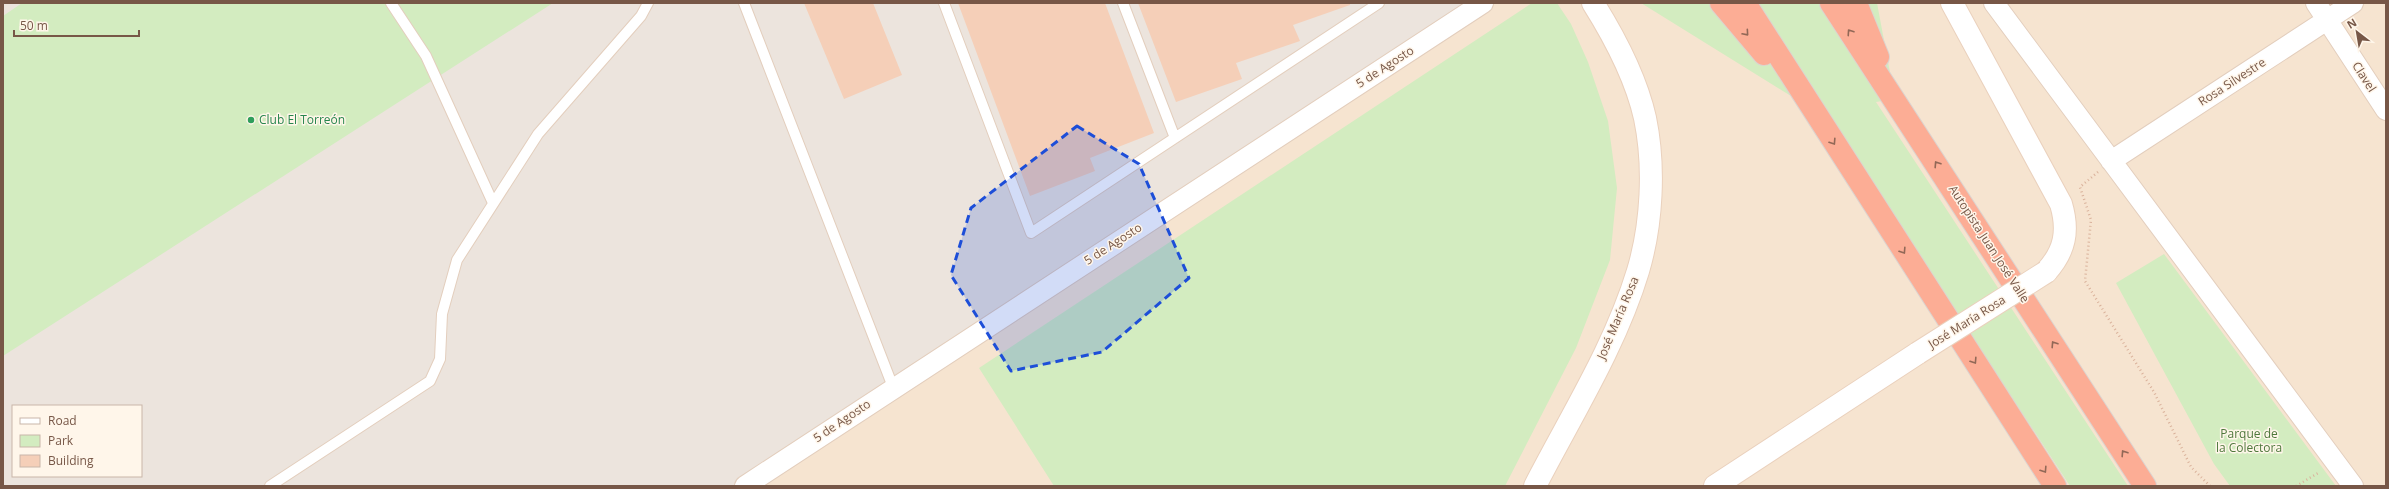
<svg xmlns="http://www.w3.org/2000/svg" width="2389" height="489" font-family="'Open Sans',sans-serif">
<rect width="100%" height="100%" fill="#fef2e2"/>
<path fill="#f6e4d0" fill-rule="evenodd" d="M3,3H2386V486H3ZM13,406H141V476H13Z"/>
<path fill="#ece4dd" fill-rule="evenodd" d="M3,3H1483L745,486H3ZM13,406H141V476H13Z"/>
<path fill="#d3ecc0" d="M22,3H553L3,356V16Z
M1532,3H1557L1571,24L1588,62L1608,121L1617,188L1610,260L1576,348L1505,486H1054L979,368Z
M1641,3H1877L1895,99L1876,102L2128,486H2070L1823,108L1812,109Z
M2164,254L2336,486H2230L2214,464L2116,283Z"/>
<path fill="#f5cfb8" d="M804,3H873L902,75L844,99Z
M958,3H1105L1154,133L1090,158L1095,171L1030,196Z
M1138,3H1350V5L1293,25L1300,41L1236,63L1242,79L1176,102Z"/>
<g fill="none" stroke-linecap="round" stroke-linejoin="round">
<defs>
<path id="service" d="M391,3L426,56L493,203
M744,3L893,387
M944,3L1031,233L1379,3
M1123,3L1175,138
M270,486L430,381L440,359L442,314L457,260L538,134L641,16L648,3"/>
<path id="minor" d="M1994,3L2353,486
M2316,3L2386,110
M2111,161L2353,3
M745,486L1483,3"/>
<path id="secondary" d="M1952,3L2061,204C2069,231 2065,251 2046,272
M1535,486C1571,416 1615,347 1638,271C1652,224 1655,166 1645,118C1636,78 1615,38 1593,3
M1715,486L1918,353"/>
<path id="motorway" d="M1721,3L1764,54
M1745,3L2055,486
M1831,3L2145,486
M1856,3L1878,57"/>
</defs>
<use href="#service" stroke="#e3cebd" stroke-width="12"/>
<use href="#minor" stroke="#e3cebd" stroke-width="22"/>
<use href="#secondary" stroke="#ead1bd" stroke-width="24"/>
<use href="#motorway" stroke="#dcd3cf" stroke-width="24"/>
<path stroke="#dab29b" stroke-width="2.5" stroke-dasharray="1 3" stroke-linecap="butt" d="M2098,172L2080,187L2091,220L2085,281L2154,392L2191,467L2210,486
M2296,486L2320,472"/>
<use href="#service" stroke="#fff" stroke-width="10"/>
<use href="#minor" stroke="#fff" stroke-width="20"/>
<use href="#secondary" stroke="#fff" stroke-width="22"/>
<use href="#motorway" stroke="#fcad95" stroke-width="22"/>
<defs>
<path id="secondary-bridge" d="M1918,353L2046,272"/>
</defs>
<use href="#secondary-bridge" stroke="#ead1bd" stroke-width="24" stroke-linecap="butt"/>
<use href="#secondary-bridge" stroke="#fff" stroke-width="22"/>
</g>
<defs><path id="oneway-chevron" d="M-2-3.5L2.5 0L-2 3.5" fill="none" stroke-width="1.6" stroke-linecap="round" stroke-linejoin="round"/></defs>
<g stroke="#926857">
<use href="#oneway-chevron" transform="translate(1850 32) rotate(-124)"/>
<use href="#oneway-chevron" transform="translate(1746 33) rotate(49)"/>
<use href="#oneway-chevron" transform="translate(1833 142) rotate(57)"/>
<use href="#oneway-chevron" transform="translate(1937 164) rotate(-123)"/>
<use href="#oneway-chevron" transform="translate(1903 251) rotate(57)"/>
<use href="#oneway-chevron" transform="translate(2054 344) rotate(-123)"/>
<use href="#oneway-chevron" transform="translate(1974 361) rotate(57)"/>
<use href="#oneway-chevron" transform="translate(2124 453) rotate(-123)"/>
<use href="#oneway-chevron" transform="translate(2044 470) rotate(57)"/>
</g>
<path fill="#1d4ed8" fill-opacity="0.2" stroke="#1d4ed8" stroke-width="3" stroke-dasharray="8 5" stroke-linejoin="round" d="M1077,126L1139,164L1189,278L1102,352L1011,371L951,275L971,208Z"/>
<circle fill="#2e9e5b" stroke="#fff6ea" stroke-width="1.5" cx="251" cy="120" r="4"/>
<g text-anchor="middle" stroke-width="3" stroke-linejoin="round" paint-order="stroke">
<g font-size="12" fill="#775747" stroke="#fff6ea">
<text transform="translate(1385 67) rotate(-33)" y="4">5 de Agosto</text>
<text transform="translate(2364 77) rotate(57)" y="4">Clavel</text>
<text transform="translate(2232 82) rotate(-33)" y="4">Rosa Silvestre</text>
<text transform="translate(1113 244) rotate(-33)" y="4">5 de Agosto</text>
<text transform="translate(1989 244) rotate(57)" y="4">Autopista Juan José Valle</text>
<text transform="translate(1618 318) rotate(-67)" y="4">José María Rosa</text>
<text transform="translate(1967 322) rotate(-32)" y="4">José María Rosa</text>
<text transform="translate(842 421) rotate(-34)" y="4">5 de Agosto</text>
</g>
<g font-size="12" fill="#27864d" stroke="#fff6ea" text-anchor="start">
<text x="259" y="124">Club El Torreón</text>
</g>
<g font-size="12" fill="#4f783c" stroke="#fff6ea">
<text x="2249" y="438">Parque de<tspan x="2249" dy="14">la Colectora</tspan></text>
</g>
</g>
<rect width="2389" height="489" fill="none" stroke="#775747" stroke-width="8"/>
<rect x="12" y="405" width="130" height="72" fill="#fff6ea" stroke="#c9b6a9"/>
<rect x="20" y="418" width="20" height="6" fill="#ffffff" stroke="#c9b6a9"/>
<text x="48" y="425" font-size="12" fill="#775747">Road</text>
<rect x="20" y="435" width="20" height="12" fill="#d3ecc0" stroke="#c9b6a9"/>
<text x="48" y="445" font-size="12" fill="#775747">Park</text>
<rect x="20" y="455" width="20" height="12" fill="#f5cfb8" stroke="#c9b6a9"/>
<text x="48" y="465" font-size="12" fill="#775747">Building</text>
<g transform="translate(2357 32) rotate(329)" stroke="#fff6ea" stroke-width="3" paint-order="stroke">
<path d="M0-3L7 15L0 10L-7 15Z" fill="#775747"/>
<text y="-6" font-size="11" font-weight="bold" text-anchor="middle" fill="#775747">N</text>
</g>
<path d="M14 30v6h125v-6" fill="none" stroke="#775747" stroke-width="2"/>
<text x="20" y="30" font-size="12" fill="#775747" stroke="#fff6ea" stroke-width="3" paint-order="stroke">50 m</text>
</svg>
